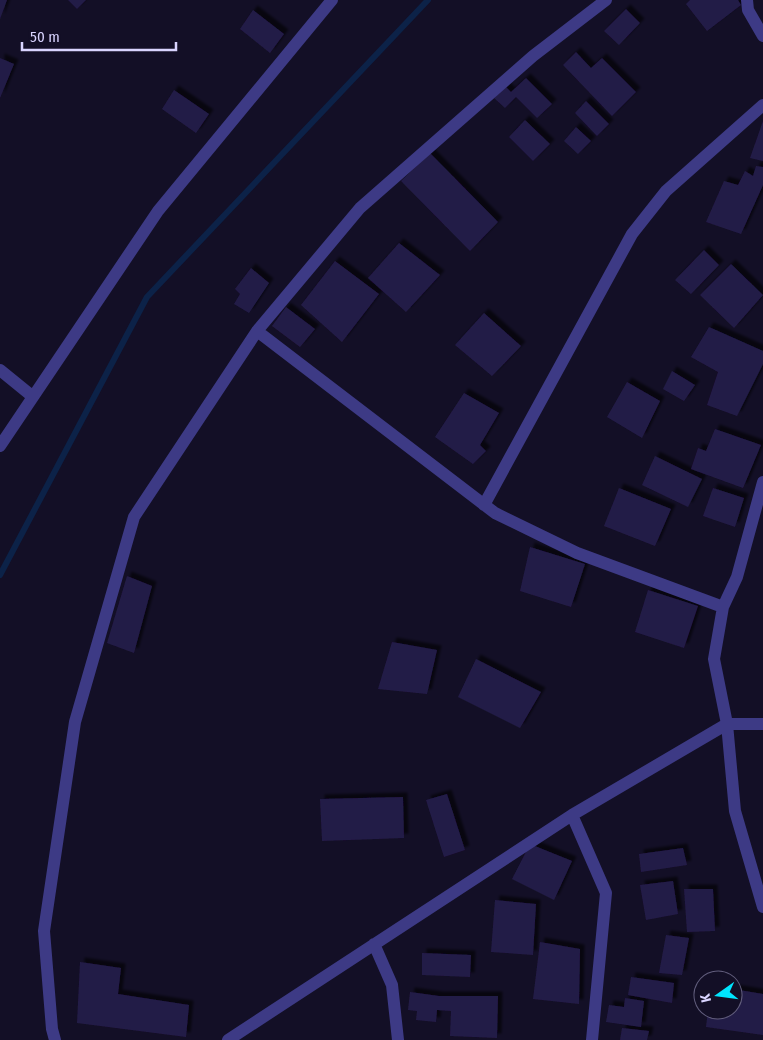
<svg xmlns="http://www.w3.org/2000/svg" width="763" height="1040" font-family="'Fira Sans Condensed',sans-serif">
<defs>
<filter id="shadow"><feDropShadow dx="4.5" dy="-4.5" stdDeviation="1" flood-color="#0009"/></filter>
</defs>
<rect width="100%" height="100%" fill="#130f26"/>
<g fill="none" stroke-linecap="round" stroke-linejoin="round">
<path stroke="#0c2248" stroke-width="6" d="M0,575L147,297L428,0"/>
</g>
<path fill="#241b47" filter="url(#shadow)" d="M0,0H7L0,19Z
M68,0H86L77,9Z
M690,0H738L741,5L707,31L686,4Z
M626,9L640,23L619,45L604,31Z
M253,10L284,34L270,53L240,29Z
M576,52L591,68L602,58L636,92L612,116L563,65Z
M0,58L14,64L0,98Z
M526,78L552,104L537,118L516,97L505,108L494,98L506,87L511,92Z
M174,90L209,114L196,133L162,109Z
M586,101L609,124L597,136L575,113Z
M525,120L550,144L533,161L509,137Z
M763,121V161L750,158Z
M576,127L591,141L578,154L564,141Z
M430,153L498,222L470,251L401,181Z
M756,166L763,167V185L741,234L706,222L724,181L738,185L745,171L753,176Z
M399,243L440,275L406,312L368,278Z
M704,250L719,265L691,294L675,280Z
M335,261L379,294L342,342L301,305Z
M731,264L763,295L734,328L700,295Z
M251,268L269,283L249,313L234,304L240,294L235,289Z
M286,307L315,329L300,347L272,326Z
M484,313L521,346L492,376L455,345Z
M709,327L763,351V364L737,416L707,405L718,372L691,357Z
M672,371L695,385L684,401L663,389Z
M627,382L660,401L642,438L607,417Z
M464,393L499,413L480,445L486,451L473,464L435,437Z
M715,429L761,445L743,488L691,469L698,448L706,451Z
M655,456L702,479L688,507L642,485Z
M619,488L671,509L655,546L604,526Z
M713,488L744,498L735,527L703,516Z
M530,547L585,564L571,607L520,591Z
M127,576L152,586L134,653L107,643Z
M648,590L698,606L684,648L635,632Z
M392,642L437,650L427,694L378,689Z
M476,659L541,692L520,728L458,697Z
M447,794L465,850L444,857L426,800Z
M403,797L404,838L322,841L320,799Z
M530,844L572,861L554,900L512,879Z
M683,848L687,865L641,872L639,854Z
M673,881L678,914L646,920L640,885Z
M684,889H713L715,931L687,932Z
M495,900L536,904L533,955L491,952Z
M666,935L689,938L682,975L659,973Z
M540,942L580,949L579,1004L533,999Z
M422,953L471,955L470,977L422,975Z
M80,962L121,968L118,994L189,1005L186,1037L77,1023Z
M631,977L674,983L672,1003L628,995Z
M733,989L763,994V1035L706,1027L708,1010H733Z
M410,992L439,996H498L497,1038L450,1036L451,1011L437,1010L436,1022L416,1020L417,1011L408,1010Z
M625,998L644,1001L641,1027L606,1022L609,1005L624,1007Z
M622,1028L649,1031L647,1040H620Z"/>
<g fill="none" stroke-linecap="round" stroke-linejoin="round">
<path stroke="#3d3a85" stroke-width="12" d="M747,0L748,10L763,36
M257,331L495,513L577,553L723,607
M0,370L32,396
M0,446L158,211L332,0
M763,482L737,577L723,607L714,659L727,724L735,811L763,907
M484,505L632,234L666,191L763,105
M374,944L392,985L398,1040
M55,1040L52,1029L44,931L75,722L134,517L257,331L360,208L533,56L606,0
M228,1040L572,815
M592,1040L606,893L572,815L727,724H763"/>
</g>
<g transform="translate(718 995) rotate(256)"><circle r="24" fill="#130f26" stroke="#625e7d"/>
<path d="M0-4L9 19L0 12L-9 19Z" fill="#00e5ff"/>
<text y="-8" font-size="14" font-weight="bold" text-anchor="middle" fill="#d9d4ff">K</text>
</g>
<path d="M22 42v8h154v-8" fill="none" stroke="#d9d4ff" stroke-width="2.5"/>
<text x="30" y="42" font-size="15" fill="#d9d4ff" stroke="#130f26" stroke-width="4" paint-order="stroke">50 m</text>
</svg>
